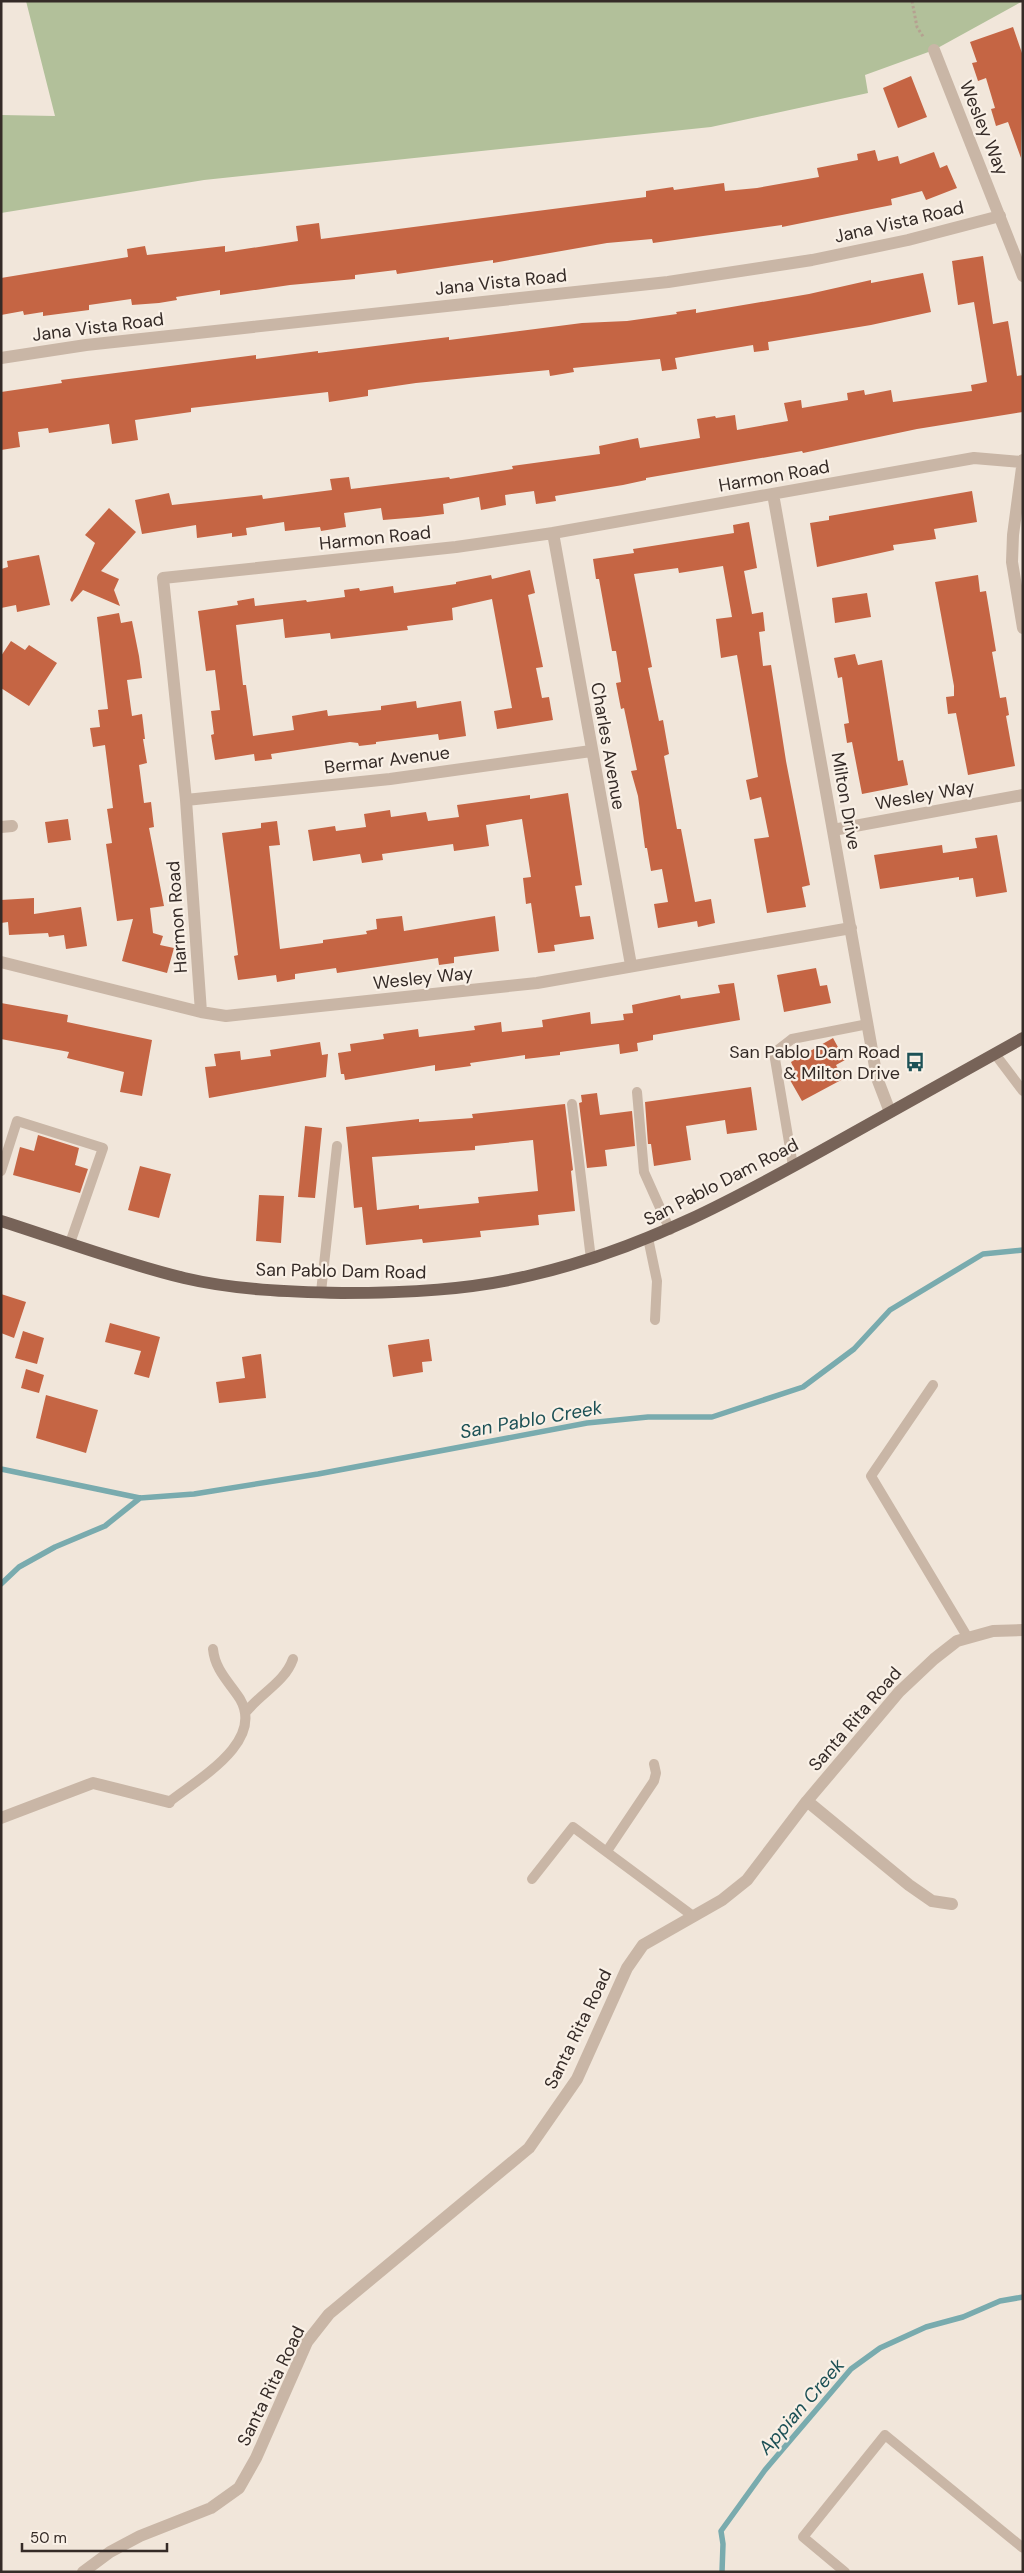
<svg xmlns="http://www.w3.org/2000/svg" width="1024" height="2573" font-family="'DM Sans',sans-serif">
<rect width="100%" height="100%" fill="#f1e6da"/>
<path fill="#b2c09a" d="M26,1H1023L934,50L865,75L868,93L711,127L204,180L1,213V115L55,116Z"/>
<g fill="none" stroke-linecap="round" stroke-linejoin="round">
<path stroke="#79abae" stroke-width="5.5" d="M1,1469L140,1498L194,1494L318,1474L587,1423L648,1417H712L803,1387L854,1349L890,1310L983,1254L1023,1250
M1,1584L19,1567L55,1547L105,1526L140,1498
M722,2572L723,2544L721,2531L765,2470L851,2369L880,2348L926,2327L963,2317L1000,2301L1023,2297"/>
</g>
<path fill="#c56544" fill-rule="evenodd" d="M1013,27L1023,56L1021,158L1008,122L996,126L991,109L995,108L986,78L978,81L972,63L977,62L970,42Z
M911,76L927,117L898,128L883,88Z
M875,150L878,161L898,156L900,164L934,152L940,168L947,165L957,188L926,200L922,191L891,199L892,205L782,227V225L653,243L652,239L607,243L493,263V260L397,274L396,270L355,275V279L290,285L220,295V290L176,297L177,300L159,303L132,305L131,299L89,305V310L43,316V312L24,315L23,311L1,315V278L128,257L127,249L145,246L147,255L225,246V252L298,241L296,226L319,223L321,239L646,197V191L673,187L674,190L724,183L725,191L757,188L819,177L817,168L858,160L857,154Z
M983,256L993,324L1008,321L1017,376L1023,375V412L917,429L803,453L802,451L646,478V480L623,485L555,496L556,501L536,504L534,491L505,495L506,505L481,510L479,497L443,504L444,514L419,517L383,520L381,508L344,513L346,527L321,531L320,527L285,531L284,522L246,528L247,535L232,537V533L197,538L196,525L142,534L135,500L169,493L172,505L262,495L263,499L332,490L330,479L349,477L351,489L449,477L450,479L513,469L512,466L600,454L599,446L638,438L640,448L700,438L697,419L715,416L716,418L735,415L737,430L788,421L784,403L801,400L802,408L848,400L847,393L864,390L865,395L891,390L893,402L972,391L971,385L987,382L974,302L958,305L952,261Z
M923,273L931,312L871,325L768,342L769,350L754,352L753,345L675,358L677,369L662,371L660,359L573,368L574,372L550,376L549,370L416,383L368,390V396L329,402L328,392L250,401L191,408V412L135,420L138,440L112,444L109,424L49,433L48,428L18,432L20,447L1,450V392L62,383L61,380L256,355V359L318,351V353L449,337V340L582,323L627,321L677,314L676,312L696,309V313L809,294L871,280V283Z
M972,491L977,522L934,529L936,539L893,545L894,550L817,567L810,523L829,520V516Z
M109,508L136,532L101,571L119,579L114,590L120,606L83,590L72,602L70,600L95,543L85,535Z
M749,522L757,568L744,571L752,614L763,612L765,631L759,632L763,666L771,665L786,761L810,885L802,887L806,907L767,913L754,839L769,837L761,797L750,800L746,780L758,777L737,655L721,658L716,619L732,617L723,566L679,573L678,568L634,574L652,667L648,668L659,721L663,720L669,754L664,756L677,829H681L695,902L711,899L715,923L698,927L697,921L658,928L654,904L668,902L662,869L651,871L647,848H645L638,796L631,771L637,770L624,708L621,709L616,683L621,682L616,651H612L599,579H596L593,559L634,553L633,549L734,533L733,525Z
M39,555L50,605L17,612L16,605L1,608V569L8,567L7,561Z
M530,570L535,593L528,595L543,667L536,668L542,698L549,697L553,720L497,729L494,711L512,708L492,599L452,608L453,620L407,626L408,630L331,639L330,633L285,638L283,619L236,625L243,685H246L253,736L294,730L292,716L327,710L328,716L381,710V706L416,701L417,708L461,701L466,736L439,740L438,734L376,742V744L359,746L358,743L350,742L271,754L272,759L255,761L254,754L215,760L211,735L214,734L211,711L220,710L215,670L206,671L198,611L238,605L237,601L254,598L255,606L306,600L307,602L345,597L344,590L359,588L360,591L393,586L394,593L456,584V582L491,575L492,579Z
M978,575L980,592L986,591L996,651L992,652L1000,698L1006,697L1009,715L1006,716L1015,766L968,775L956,713L948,714L946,697L954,696V686L935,582Z
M867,593L871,617L835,623L832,598Z
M119,613L121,623L132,621L139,656L142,678L127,680L132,716L142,714L145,739H143L147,763L139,765L144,803L151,802L154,827L149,828L164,906L150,908L153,933L163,936L160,945L174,948L167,973L122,961L133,919L117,921L106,844L112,843L107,809L113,808L105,745L93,747L90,728L100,727L98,710L108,709L97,617Z
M11,641L25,650L29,645L57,663L29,706L1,688V656Z
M855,654L858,665L882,660L898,761L903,760L908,785L862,794L852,742L847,743L844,724L849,723L842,677L838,678L834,658Z
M568,793L582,885L575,886L580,917L590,916L594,939L554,945L555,951L538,953L531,903L526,904L523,878L531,877L522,819L486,825L489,846L454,851L453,844L382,854L383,860L362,863L360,854L313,861L308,830L335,826L336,831L366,827L364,814L390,810L391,817L426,812L428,821L459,817L457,805L530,795V799Z
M68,819L71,840L48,843L45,822Z
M277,821L280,845L269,846L280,949L323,943V940L367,934L366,931L377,929L376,919L402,916L404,931L495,916L499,951L454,957V963L439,965L438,958L337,973L336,968L295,974V979L277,982L276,975L238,980L234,956L238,955L222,833L261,828V823Z
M997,835L1007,892L976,897L973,878L959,880V877L880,889L874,855L942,845L943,853L977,848L975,838Z
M34,898V914L81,907L87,946L66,949L64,935L49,937L48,933L9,935L8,922L1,923V900Z
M816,968L820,986L827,985L831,1003L784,1012L777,975Z
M734,983L740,1020L653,1035V1040L637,1043L638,1051L620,1054L619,1044L560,1052V1055L525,1059V1055L470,1063L471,1066L435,1071V1065L345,1080L344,1074H341L338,1053L351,1051L350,1044L384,1039L383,1034L418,1029L419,1037L475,1030L474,1026L501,1022L502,1032L543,1027L542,1020L590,1012L591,1024L624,1020L623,1014L633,1013L632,1005L680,995L681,999L720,993L718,985Z
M1,1003L68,1015L67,1022L152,1040L142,1096L120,1092L124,1072L67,1058L69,1052L1,1039Z
M833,1038L845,1060L836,1065L843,1079L802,1101L786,1073L794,1069L791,1062Z
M320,1042L322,1055L328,1054L326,1077L209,1098L205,1067L216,1066L214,1054L240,1051L241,1060L271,1056L270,1050Z
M751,1087L757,1130L727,1134L725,1120L686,1126L691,1160L654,1166L651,1144H648L645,1102Z
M597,1093L600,1115L632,1111L635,1146L605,1150L607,1166L587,1168L579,1103L582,1102L581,1095Z
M565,1104L573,1170L571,1171L575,1211L538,1215L539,1225L480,1231L481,1237L423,1243L422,1239L366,1245L362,1207L354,1208L346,1127L419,1119V1122L473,1118L472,1114ZM533,1140L538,1191L478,1197L479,1203L419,1209V1205L377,1210L372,1157L475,1150V1146Z
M305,1126L322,1128L315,1198L298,1197Z
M38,1135L79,1148L75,1165L88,1169L80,1193L13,1175L20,1147L34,1151Z
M140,1166L171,1174L159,1218L128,1210Z
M259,1195L284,1196L281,1243L256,1241Z
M1,1294L26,1302L14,1338L1,1333Z
M110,1323L160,1337L149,1378L134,1374L141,1351L105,1342Z
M23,1331L44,1338L37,1364L15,1358Z
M429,1339L432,1361L422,1362L423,1372L393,1377L388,1345Z
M261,1354L266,1398L219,1403L216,1382L245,1378L242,1357Z
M26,1369L44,1375L39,1393L21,1388Z
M46,1395L98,1410L86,1453L36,1438Z"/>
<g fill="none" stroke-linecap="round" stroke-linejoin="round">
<path stroke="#b5a090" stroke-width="3" stroke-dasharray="2.5 2.5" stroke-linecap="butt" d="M912,1L917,27L924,38"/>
<path stroke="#c9b6a6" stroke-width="10" d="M995,1054L1023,1091
M637,1092L644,1172L670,1230
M572,1104L591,1259
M793,1166L774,1053L792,1039L868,1024
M1,1171L17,1121L103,1148L70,1243
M648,1238L657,1281L655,1320
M321,1292L337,1146
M933,1385L871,1476L968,1638
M246,1712C261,1693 285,1682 293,1659
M169,1802C198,1779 265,1742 240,1699C229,1682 215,1670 213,1649
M607,1851L654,1781L656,1773L654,1764
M532,1879L573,1827L693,1916
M845,2572L803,2537L885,2435L1023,2548"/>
<path stroke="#c9b6a6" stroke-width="12" d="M934,50L1023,276
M1,358L86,345L668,282L812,260L908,240L1000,216
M1023,460L1013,535L1012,562L1023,628
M773,494L877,1078L890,1112
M553,533L631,965
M186,800L390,779L591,751
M1,827L12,826
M833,830L1023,795
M1,962L201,1012L226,1016L537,983L851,928
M201,1012L186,800L163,578L456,547L553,533L974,458L1021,462
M807,1801L909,1885L932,1901L952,1904
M1,1818L93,1783L169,1802
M83,2572L110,2552L140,2536L211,2508L239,2488L256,2458L307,2342L329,2314L529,2148L577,2079L627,1968L643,1945L722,1900L747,1880L807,1801L899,1692L934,1659L957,1641L993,1631L1023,1630"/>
<path stroke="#776358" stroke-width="12" d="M1,1221C61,1240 122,1263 184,1278C235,1290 290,1292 342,1293C406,1293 470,1290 532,1275C644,1249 737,1198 837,1142C899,1107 961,1073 1023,1038"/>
</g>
<defs>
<symbol id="bus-bare" viewBox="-9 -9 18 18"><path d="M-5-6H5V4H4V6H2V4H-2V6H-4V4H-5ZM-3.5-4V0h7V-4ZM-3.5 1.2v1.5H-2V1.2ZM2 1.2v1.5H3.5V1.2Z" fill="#1d5156" stroke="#f9f0e6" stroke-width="2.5" paint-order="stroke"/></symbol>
</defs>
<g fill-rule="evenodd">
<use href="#bus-bare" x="901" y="1048" width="28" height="28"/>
</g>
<g text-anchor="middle" stroke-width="4.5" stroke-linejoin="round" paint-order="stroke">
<g font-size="18" fill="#352b27" stroke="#f9f0e6">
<text transform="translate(984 128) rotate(68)" y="6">Wesley Way</text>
<text transform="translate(899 222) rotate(-13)" y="6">Jana Vista Road</text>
<text transform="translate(501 282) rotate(-6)" y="6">Jana Vista Road</text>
<text transform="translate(98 327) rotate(-7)" y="6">Jana Vista Road</text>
<text transform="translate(774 476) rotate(-10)" y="6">Harmon Road</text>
<text transform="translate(375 538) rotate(-6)" y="6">Harmon Road</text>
<text transform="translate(608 746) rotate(80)" y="6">Charles Avenue</text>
<text transform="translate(387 760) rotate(-7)" y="6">Bermar Avenue</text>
<text transform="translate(925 795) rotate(-10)" y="6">Wesley Way</text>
<text transform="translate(846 801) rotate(80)" y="6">Milton Drive</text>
<text transform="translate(177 917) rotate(-94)" y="6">Harmon Road</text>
<text transform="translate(423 978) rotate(-6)" y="6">Wesley Way</text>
<text transform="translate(721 1182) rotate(-27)" y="6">San Pablo Dam Road</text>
<text transform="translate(341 1271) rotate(1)" y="6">San Pablo Dam Road</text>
<text transform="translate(855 1719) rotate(-49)" y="6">Santa Rita Road</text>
<text transform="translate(578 2029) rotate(-64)" y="6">Santa Rita Road</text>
<text transform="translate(271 2386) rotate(-64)" y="6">Santa Rita Road</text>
</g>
<g font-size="18" fill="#352b27" stroke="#f9f0e6" text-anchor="end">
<text x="900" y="1058">San Pablo Dam Road<tspan x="900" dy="21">&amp; Milton Drive</tspan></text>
</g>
<g font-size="19" font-style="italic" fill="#1d5156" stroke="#f9f0e6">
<text transform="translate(531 1419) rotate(-10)" y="7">San Pablo Creek</text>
<text transform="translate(801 2406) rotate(-49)" y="7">Appian Creek</text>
</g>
</g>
<rect width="1024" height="2573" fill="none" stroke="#352b27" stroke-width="5"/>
<path d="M22 2543v8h145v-8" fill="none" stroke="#352b27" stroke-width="2.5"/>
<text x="30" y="2543" font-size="15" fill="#352b27" stroke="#f9f0e6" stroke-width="4" paint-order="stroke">50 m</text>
</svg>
